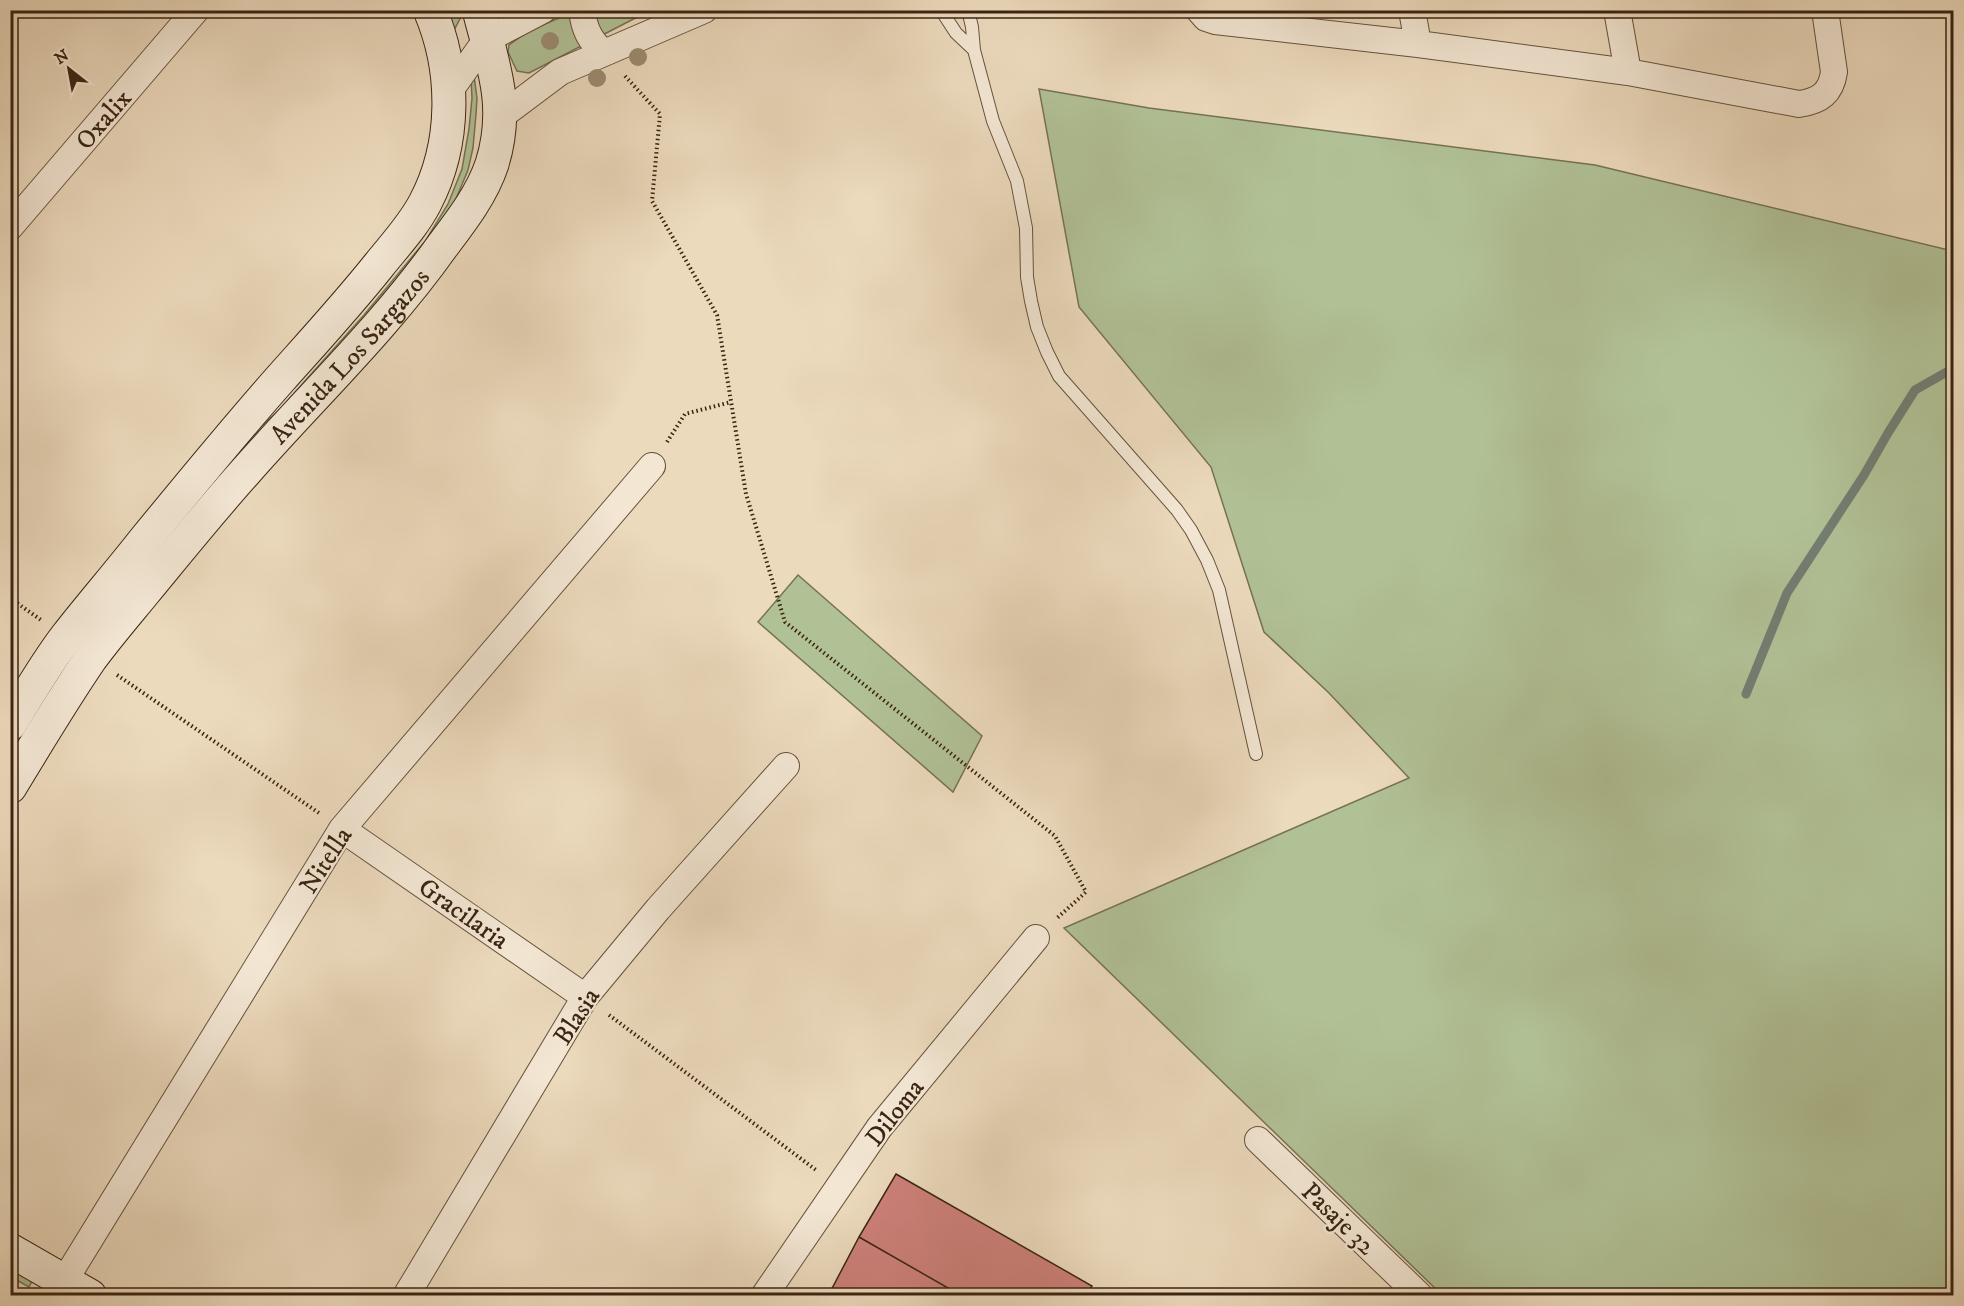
<svg xmlns="http://www.w3.org/2000/svg" width="1964" height="1306" font-family="'IM FELL DW Pica',serif">
<rect width="100%" height="100%" fill="#ecdabd"/>
<filter id="stains"><feTurbulence type="fractalNoise" baseFrequency=".00333" numOctaves="4"/><feColorMatrix values="0 0 0 0 .2 0 0 0 0 .09 0 0 0 0 .02 0 0 0 .5 -.17"/></filter>
<radialGradient id="worn" r=".72"><stop offset=".6" stop-color="#630" stop-opacity="0"/><stop offset="1" stop-color="#630" stop-opacity=".3"/></radialGradient>
<path fill="#b1c196" stroke="#767254" stroke-width="1.5" d="M446,11H461L462,15L453,32Z
M575,11H649L529,73L517,71L508,52L509,45L529,31Z
M474,76L477,98L476,114L473,148L468,170L453,206L431,243L284,414L228,466L90,637L223,462L279,410L364,315L426,240L448,204L462,169L469,129L472,98L471,78Z
M1039,89L1149,108L1595,165L1953,251V1295H1442L1064,928L1409,778L1329,693L1264,632L1211,467L1079,307Z
M798,575L982,736L953,792L758,622Z
M10,1269L32,1281L29,1287L11,1277Z"/>
<path fill="#0003" d="M897,1176L1106,1296H829Z"/>
<g fill="none" stroke-linecap="round" stroke-linejoin="round">
<path stroke="#737e73" stroke-width="9" d="M1954,119V130
M1746,694L1787,593L1864,475L1888,433L1915,390L1952,369L1954,365"/>
</g>
<path fill="#cd807a" stroke="#3a2412" stroke-width="1.5" d="M896,1174L1092,1286L1086,1296H962L859,1237Z
M859,1237L962,1296H828Z"/>
<g fill="none" stroke-linecap="round" stroke-linejoin="round">
<defs>
<path id="lane" d="M941,10L956,33L974,50
M968,10L972,27L974,50L993,121L1017,181L1026,228L1027,277L1031,301L1037,327L1047,352L1059,376L1177,510L1191,530L1207,560L1219,590L1256,754"/>
<path id="street" d="M582,10C584,29 590,41 604,53
M1199,10L1206,18L1215,21L1418,44L1628,72L1799,104C1820,101 1831,93 1834,72L1825,10
M1412,10L1418,44
M1617,10L1628,72
M449,92L486,40L543,10
M500,117L560,72L704,10
M10,227L196,10
M342,829L585,997
M1258,1140L1420,1296
M55,1296L342,829L652,466
M406,1296L585,997L658,909L786,766
M764,1296L879,1128L1036,938"/>
<g id="secondary">
<path d="M10,724C28,695 46,663 67,636C92,604 119,573 144,541C189,486 234,431 281,378C314,341 348,304 379,265C395,245 413,226 425,203C456,144 456,71 430,10"/>
<path id="s1" d="M10,787C36,744 63,699 91,658C108,635 127,613 145,591C178,551 211,510 246,471C312,396 385,327 443,245C462,220 482,194 492,164C510,106 493,65 479,10"/>
<path d="M10,1250L90,1296"/>
</g>
</defs>
<use href="#lane" stroke="#66523d" stroke-width="14"/>
<use href="#street" stroke="#66523d" stroke-width="28"/>
<use href="#secondary" stroke="#3a2412" stroke-width="35"/>
<path stroke="#3a2412" stroke-width="4" stroke-dasharray="1.5 3" stroke-linecap="butt" d="M625,76L660,114L652,201L717,315L746,494L785,622L1055,836L1086,892L1057,918
M667,442L685,414L731,402
M10,598L41,620
M117,675L319,813
M609,1015L816,1170"/>
<use href="#lane" stroke="#f3e7d4" stroke-width="12"/>
<use href="#street" stroke="#f3e7d4" stroke-width="26"/>
<use href="#secondary" stroke="#f3e7d4" stroke-width="33"/>
</g>
<g fill="#9b8b71">
<circle cx="550" cy="41" r="9"/>
<circle cx="638" cy="57" r="9"/>
<circle cx="597" cy="78" r="9"/>
</g>
<g text-anchor="middle" stroke-width="4.5" stroke-linejoin="round" paint-order="stroke">
<g font-size="26" fill="#3a2412" stroke="#f3e7d4">
<text transform="translate(103 119) rotate(-49)" y="9">Oxalix</text>
<text dy="9" stroke="none"><textPath href="#s1" startOffset="550">Avenida Los Sargazos</textPath></text>
<text transform="translate(325 860) rotate(-57)" y="9">Nitella</text>
<text transform="translate(464 913) rotate(35)" y="9">Gracilaria</text>
<text transform="translate(576 1016) rotate(-57)" y="9">Blasia</text>
<text transform="translate(894 1112) rotate(-52)" y="9">Diloma</text>
<text transform="translate(1339 1218) rotate(44)" y="9">Pasaje 32</text>
</g>
</g>
<rect width="1964" height="1306" fill="none" stroke="#ecdabd" stroke-width="36"/>
<rect x="12" y="12" width="1940" height="1282" fill="none" stroke="#3a2412" stroke-width="3"/>
<rect x="18" y="18" width="1928" height="1270" fill="none" stroke="#3a2412" stroke-width="1.5"/>
<g transform="translate(69 69) rotate(329)" stroke="#f3e7d4" stroke-width="4.5" paint-order="stroke">
<path d="M0-4.5L10 22L0 15L-10 22Z" fill="#3a2412"/>
<text y="-9" font-size="16" font-weight="bold" text-anchor="middle" fill="#3a2412">N</text>
</g>
<rect width="100%" height="100%" filter="url(#stains)"/>
<rect width="100%" height="100%" fill="url(#worn)"/>
</svg>
